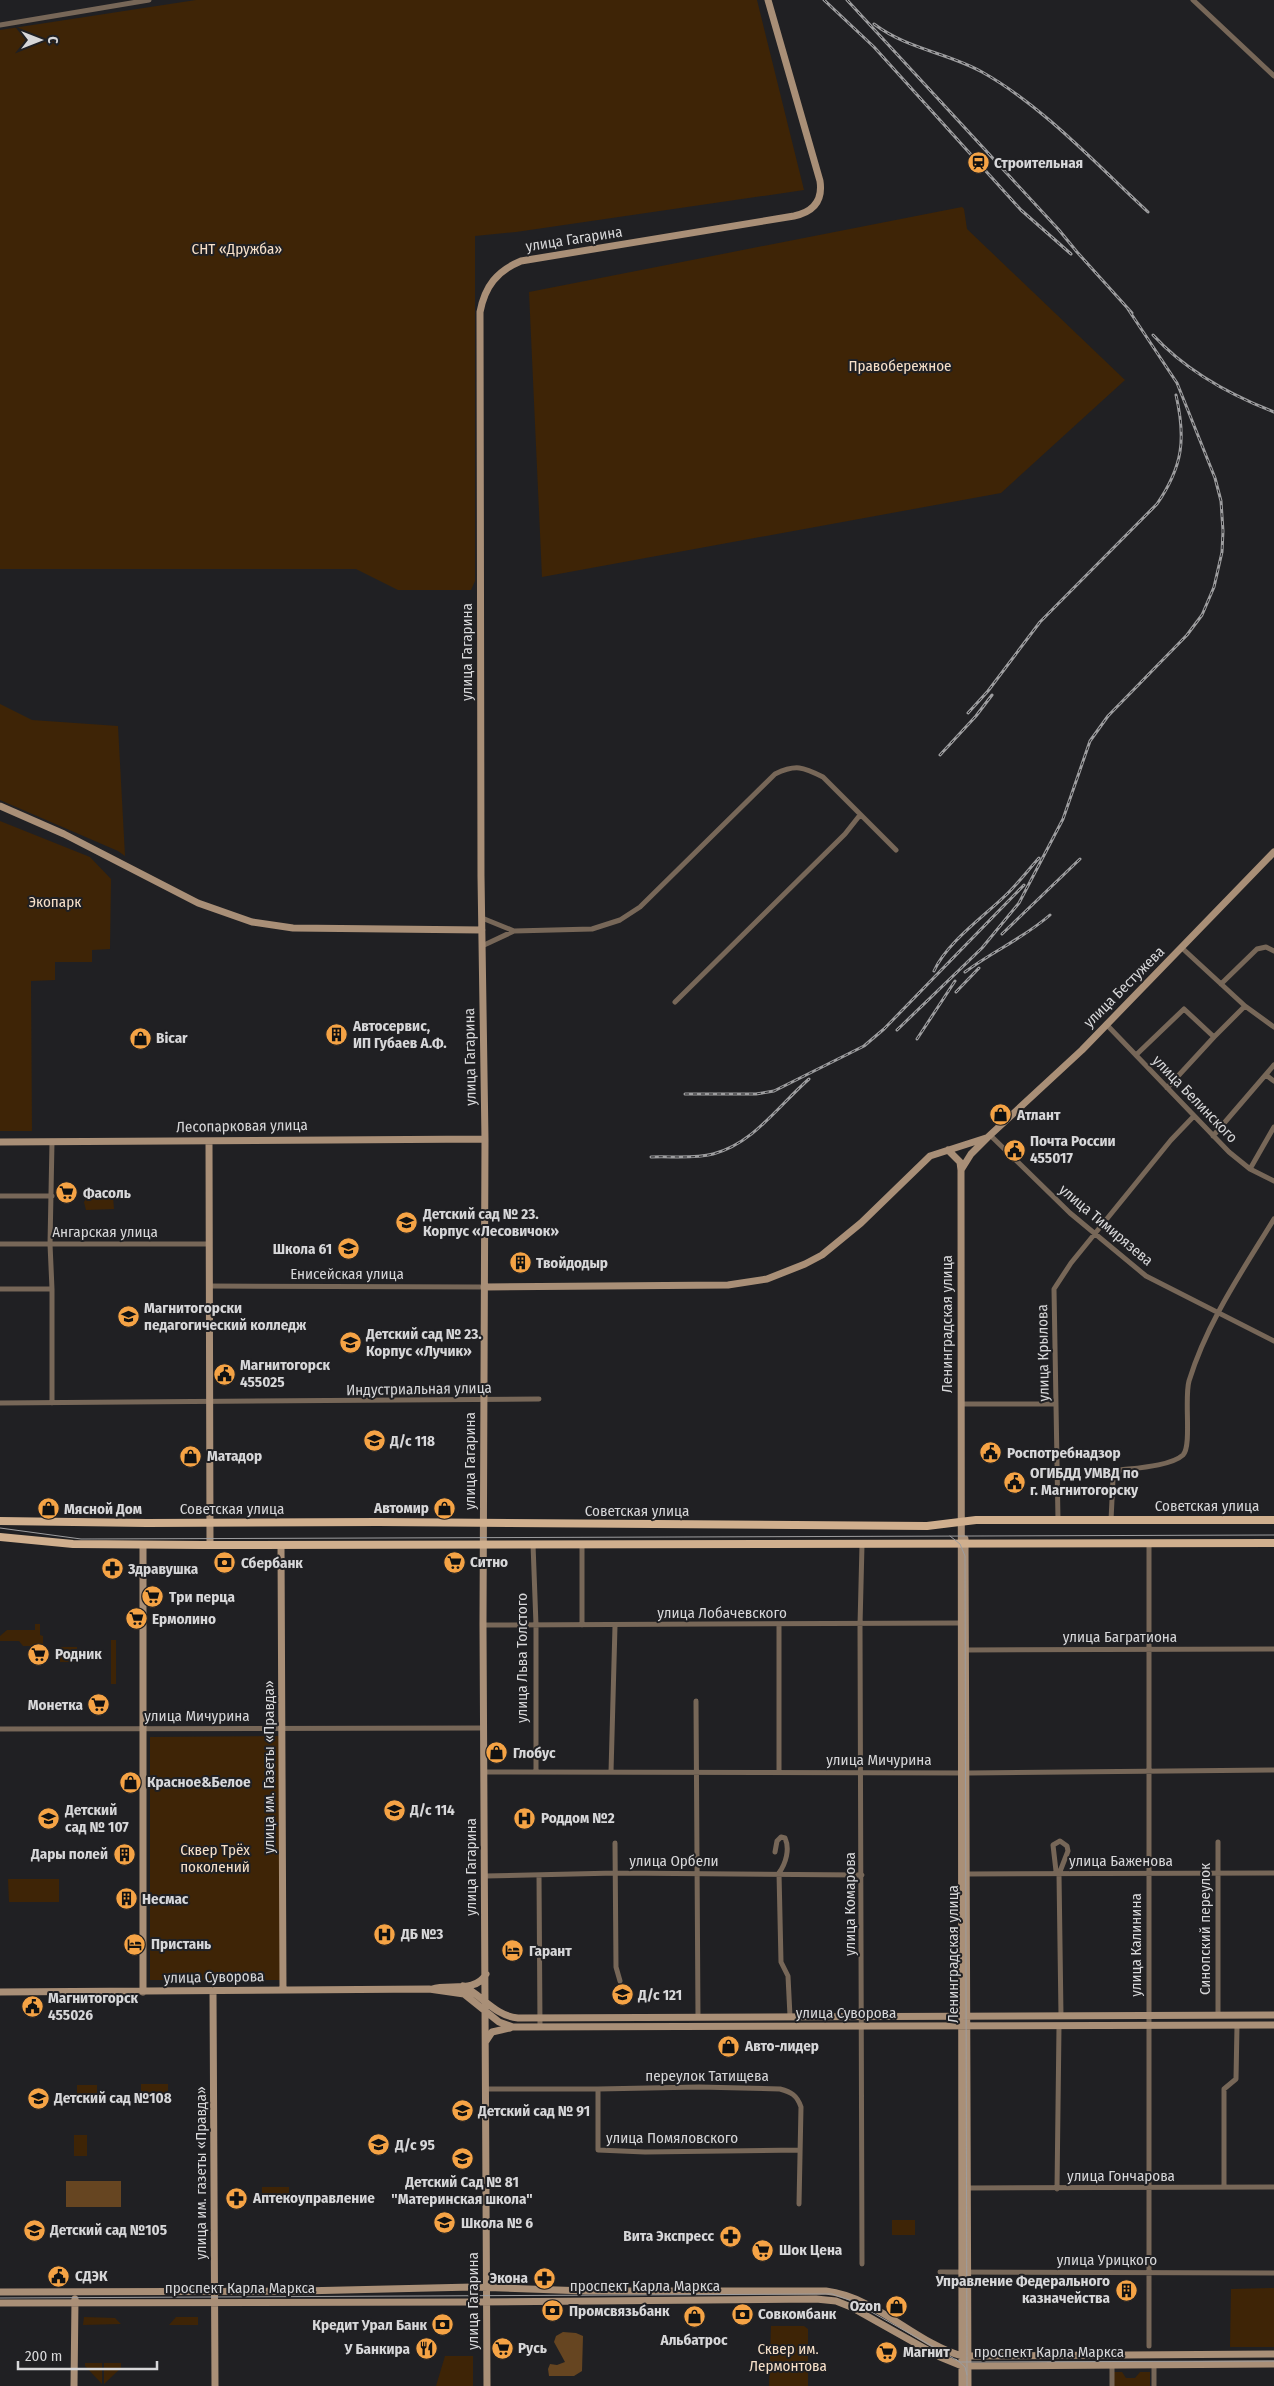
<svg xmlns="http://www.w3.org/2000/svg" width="1274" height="2386" font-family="'Fira Sans Condensed',sans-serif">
<rect width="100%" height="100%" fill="#202023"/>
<path fill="#3e2406" d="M196,0H757L804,190L516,232L475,236V581L471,590H398L356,569H0V30Z
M962,207L964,209L967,229L1125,380L1001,493L542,577L529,292Z
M0,704L32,720L118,726L125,856L118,851L0,800Z
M0,821L90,857L111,879L110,949L92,950V962H55V980L31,981L32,1131H0Z
M88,1196L113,1197L114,1209L86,1210L84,1202Z
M35,1624H40V1635L43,1636V1646H23L19,1641H0V1636L7,1630H35Z
M111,1640H116V1684H111Z
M60,1647H77V1662H60Z
M280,1736V1980H150V1737Z
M8,1879H59V1902H9Z
M141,2084H168V2100H141Z
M77,2085H97V2094H77Z
M74,2135H87V2156H74Z
M262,2187H289V2203H262Z
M892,2220H915V2235H892Z
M1274,2288V2347H1230L1231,2289Z
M84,2317L115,2318L121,2324L83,2325Z
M176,2317H198V2325H169Z
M771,2326H804L808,2329V2386H769Z
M445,2356H473V2386H436Z
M85,2363H102V2384L85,2366Z
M104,2363H121V2368L104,2384Z
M1113,2372H1122L1126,2378H1135L1140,2372H1150V2386H1113Z"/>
<path fill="#664521" d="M66,2181H121V2207H66Z
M563,2332L576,2333L583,2336L582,2371L574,2376H549L548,2369L550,2364L557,2365L565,2362L554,2342L556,2336Z"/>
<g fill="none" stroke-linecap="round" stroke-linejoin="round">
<path stroke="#776758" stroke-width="5" d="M1193,0L1274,76
M0,25L149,0
M482,918L514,931L592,929L620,920L640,907L775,774C796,764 803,767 823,777L896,850
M482,946L514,931
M1182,948L1245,1006L1274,1027
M1221,984L1257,949L1266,947L1274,951
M675,1002L845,834L860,815
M1106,1024L1229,1152L1250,1169L1274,1181
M1136,1055L1184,1009L1214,1037L1245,1006
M1266,1075L1274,1081
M1167,1088L1214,1037
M990,1135L1070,1213L1146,1276L1274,1341
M1213,1136L1274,1065
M52,1142L50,1244L52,1289V1403
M1250,1169L1274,1127
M0,1196H52
M0,1244H209
M209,1286L484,1287
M0,1289H52
M0,1403L539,1399
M961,1404H1056
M1058,1520L1054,1289L1071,1263L1171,1140L1194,1116
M1111,1520L1113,1479L1120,1470C1136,1468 1171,1466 1183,1455C1192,1446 1184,1398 1189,1381C1207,1322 1243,1270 1274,1219
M533,1544L536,1625V1772
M1149,1544V2346
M862,1545L860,1625L862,2264
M483,1625L960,1623
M582,1625V1544
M779,1625V1772
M967,1650L1274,1649
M696,1701L698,2017
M0,1729L484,1728
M485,1772L970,1773L1274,1770
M611,1772L615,1626
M615,1843L616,1967L620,1981
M775,1852L777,1841L781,1837L785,1838C790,1849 786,1863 779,1873L781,1962L788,1976L790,2016
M1059,1873L1056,1871L1053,1845L1060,1841L1067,1846L1068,1851L1059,1874L1061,2016
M967,1874L1274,1873
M539,1875L540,2027
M485,1876L616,1873L862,1875
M1218,2015V1842
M485,2089H598V2150L645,2152L800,2150
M598,2089L699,2087L780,2089C791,2092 797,2095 801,2107L799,2204
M1224,2187V2089L1236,2079L1237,2026
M968,2188L1274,2187
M1057,2189L1059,2027
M940,2272L1274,2273
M1112,2386V2365
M1154,2386V2365"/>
<path stroke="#a98f77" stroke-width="7" d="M0,806L64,834L198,903L252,922L293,928L482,930
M209,1141L210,1545
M0,1142L485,1139
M948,1150L960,1162L961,1170
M484,1287L728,1285L767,1279L805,1264L822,1255L861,1223L930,1156L986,1138
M965,1539L968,2386
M143,1545V1992
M281,1545L283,1990
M463,1986C483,1996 495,2016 518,2018L1274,2015
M432,1989C450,1984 476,1993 486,1974
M213,1991L215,2386
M0,1992L429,1989L464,1994L499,2022L513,2027L1274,2025
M486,2041L492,2032L510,2028
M0,2292L301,2291L473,2287L586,2291H826C876,2297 914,2342 962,2356L1274,2354
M0,2303L473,2302L816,2299L836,2301L851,2307L940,2357L962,2366L1274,2364
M74,2386L75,2299
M487,2386L483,1625L485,1139L481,876L480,312C485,286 497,271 521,261L794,216C813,212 823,201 820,181L768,0
M962,2386L961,1170L971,1154L988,1137L1082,1050L1274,852"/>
<path stroke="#d0af8e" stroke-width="8" d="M0,1521L147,1523L378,1522L927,1526L976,1520H1274
M0,1537L73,1544L203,1545L1274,1543"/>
<path stroke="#9d9d9f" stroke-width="1" d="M0,1528L81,1539L1274,1535
M950,1536L960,1544L965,1556L967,2386
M0,2298L832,2294L852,2301L960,2362L1274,2361
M956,2359L965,2367L967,2375"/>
<defs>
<path id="rail" d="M824,0L874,47L1021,210L1071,254
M847,0L1059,230L1077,252L1132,313
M874,24C909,50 946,52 982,72C1043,106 1097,165 1148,212
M1153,335C1186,371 1228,394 1274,412
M968,713L988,691L1040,622L1157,504C1183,466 1186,439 1176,395
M940,755L976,716L992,695
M1002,934L1080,859
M934,971C947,942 986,915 1008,893C1019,882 1029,869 1039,858
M965,972C993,951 1024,938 1050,915
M956,992L979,968
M897,1030L982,948L1019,903L1063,819L1090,741L1108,716L1187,635L1202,615L1214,587L1222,552L1223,531L1221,501L1215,478L1177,383L1128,309
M917,1039L955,981
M685,1094H756L774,1091L864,1046L884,1029L1024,885
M651,1157C671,1156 694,1159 713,1154C754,1143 778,1106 809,1079"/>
</defs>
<use href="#rail" stroke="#9d9d9f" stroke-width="3"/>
<use href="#rail" stroke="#202023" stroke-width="1" stroke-dasharray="4" stroke-linecap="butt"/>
</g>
<defs>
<symbol id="station-disc" viewBox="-11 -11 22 22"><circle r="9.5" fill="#f5a345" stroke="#202023"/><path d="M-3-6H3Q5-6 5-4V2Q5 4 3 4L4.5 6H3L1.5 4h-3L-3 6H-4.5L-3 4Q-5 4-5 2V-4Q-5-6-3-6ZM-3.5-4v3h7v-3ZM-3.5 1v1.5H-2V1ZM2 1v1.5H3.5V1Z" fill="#111"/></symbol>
<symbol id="building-disc" viewBox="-11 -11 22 22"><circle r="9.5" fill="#f5a345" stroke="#202023"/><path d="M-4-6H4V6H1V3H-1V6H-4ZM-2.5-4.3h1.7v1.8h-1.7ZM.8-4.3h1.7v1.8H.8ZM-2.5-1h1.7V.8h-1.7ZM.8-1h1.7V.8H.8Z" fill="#111"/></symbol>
<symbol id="shop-disc" viewBox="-11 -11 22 22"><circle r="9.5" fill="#f5a345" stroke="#202023"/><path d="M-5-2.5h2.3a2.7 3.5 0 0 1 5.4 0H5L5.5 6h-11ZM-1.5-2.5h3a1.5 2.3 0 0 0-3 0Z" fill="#111"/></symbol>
<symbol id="civic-disc" viewBox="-11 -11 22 22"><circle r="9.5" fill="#f5a345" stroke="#202023"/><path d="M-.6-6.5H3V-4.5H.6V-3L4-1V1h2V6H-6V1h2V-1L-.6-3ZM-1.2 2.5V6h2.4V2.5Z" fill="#111"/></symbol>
<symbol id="supermarket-disc" viewBox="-11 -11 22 22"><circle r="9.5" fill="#f5a345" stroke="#202023"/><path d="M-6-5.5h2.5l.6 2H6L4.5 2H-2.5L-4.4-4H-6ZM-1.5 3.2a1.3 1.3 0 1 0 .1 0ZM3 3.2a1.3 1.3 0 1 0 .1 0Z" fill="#111"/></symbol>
<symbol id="school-disc" viewBox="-11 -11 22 22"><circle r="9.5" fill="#f5a345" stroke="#202023"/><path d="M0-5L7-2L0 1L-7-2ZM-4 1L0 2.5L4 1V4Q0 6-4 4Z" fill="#111"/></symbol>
<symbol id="university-disc" viewBox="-11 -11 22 22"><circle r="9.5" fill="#f5a345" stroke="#202023"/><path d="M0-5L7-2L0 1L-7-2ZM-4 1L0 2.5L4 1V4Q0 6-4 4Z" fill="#111"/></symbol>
<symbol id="bank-disc" viewBox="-11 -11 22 22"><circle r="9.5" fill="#f5a345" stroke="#202023"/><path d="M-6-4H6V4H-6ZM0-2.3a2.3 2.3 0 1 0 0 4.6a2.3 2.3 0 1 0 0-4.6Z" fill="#111"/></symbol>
<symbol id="pharmacy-disc" viewBox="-11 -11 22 22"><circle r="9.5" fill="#f5a345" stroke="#202023"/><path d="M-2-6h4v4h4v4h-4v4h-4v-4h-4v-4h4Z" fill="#111"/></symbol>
<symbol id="hospital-disc" viewBox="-11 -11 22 22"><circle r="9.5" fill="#f5a345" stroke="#202023"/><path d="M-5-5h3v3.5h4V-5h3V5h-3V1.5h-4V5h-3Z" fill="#111"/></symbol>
<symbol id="hotel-disc" viewBox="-11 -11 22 22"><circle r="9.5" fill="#f5a345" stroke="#202023"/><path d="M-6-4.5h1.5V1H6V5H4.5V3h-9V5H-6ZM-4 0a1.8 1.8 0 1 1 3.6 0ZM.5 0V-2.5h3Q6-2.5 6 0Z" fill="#111"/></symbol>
<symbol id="restaurant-disc" viewBox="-11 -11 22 22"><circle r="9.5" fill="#f5a345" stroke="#202023"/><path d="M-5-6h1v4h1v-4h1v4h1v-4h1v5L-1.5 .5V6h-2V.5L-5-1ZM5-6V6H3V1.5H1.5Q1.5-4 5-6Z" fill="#111"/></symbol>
</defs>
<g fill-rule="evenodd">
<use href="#station-disc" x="966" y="150" width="25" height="25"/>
<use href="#building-disc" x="324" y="1022" width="25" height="25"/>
<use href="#shop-disc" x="128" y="1026" width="25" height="25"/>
<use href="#shop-disc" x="988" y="1102" width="25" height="25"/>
<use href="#civic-disc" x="1002" y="1138" width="25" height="25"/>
<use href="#supermarket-disc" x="54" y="1180" width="25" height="25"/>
<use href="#school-disc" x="394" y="1210" width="25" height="25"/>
<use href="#school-disc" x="336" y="1236" width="25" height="25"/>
<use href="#building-disc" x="508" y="1250" width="25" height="25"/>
<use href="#university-disc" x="116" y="1304" width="25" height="25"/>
<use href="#school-disc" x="338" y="1330" width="25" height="25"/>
<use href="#civic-disc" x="212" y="1362" width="25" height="25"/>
<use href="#school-disc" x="362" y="1428" width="25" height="25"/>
<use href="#civic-disc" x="978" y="1440" width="25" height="25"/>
<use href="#shop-disc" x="178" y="1444" width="25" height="25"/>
<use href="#civic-disc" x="1002" y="1470" width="25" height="25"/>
<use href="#shop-disc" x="432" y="1496" width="25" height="25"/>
<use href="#shop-disc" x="36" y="1496" width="25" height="25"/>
<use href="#supermarket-disc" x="442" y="1550" width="25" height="25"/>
<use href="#bank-disc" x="212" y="1550" width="25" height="25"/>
<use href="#pharmacy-disc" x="100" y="1556" width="25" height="25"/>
<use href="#supermarket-disc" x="140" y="1584" width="25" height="25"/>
<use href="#supermarket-disc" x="124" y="1606" width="25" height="25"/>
<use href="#supermarket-disc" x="26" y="1642" width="25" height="25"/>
<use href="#supermarket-disc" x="86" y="1692" width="25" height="25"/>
<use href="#shop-disc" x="484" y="1740" width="25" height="25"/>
<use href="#shop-disc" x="118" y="1770" width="25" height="25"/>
<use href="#school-disc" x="382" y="1798" width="25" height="25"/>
<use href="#hospital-disc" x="512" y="1806" width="25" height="25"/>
<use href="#school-disc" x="36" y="1806" width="25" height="25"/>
<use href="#building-disc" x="112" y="1842" width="25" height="25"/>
<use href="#building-disc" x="114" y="1886" width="25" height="25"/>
<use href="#hospital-disc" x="372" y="1922" width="25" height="25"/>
<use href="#hotel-disc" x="122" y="1932" width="25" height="25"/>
<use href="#hotel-disc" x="500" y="1938" width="25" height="25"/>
<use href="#school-disc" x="610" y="1982" width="25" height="25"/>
<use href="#civic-disc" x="20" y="1994" width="25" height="25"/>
<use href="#shop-disc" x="716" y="2034" width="25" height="25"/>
<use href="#school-disc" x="26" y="2086" width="25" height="25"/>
<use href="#school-disc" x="450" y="2098" width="25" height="25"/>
<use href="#school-disc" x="366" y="2132" width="25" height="25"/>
<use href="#school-disc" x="450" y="2146" width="25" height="25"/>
<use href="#pharmacy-disc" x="224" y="2186" width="25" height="25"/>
<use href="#school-disc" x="432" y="2210" width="25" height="25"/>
<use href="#school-disc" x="22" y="2218" width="25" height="25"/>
<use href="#pharmacy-disc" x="718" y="2224" width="25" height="25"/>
<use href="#supermarket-disc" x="750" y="2238" width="25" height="25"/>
<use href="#civic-disc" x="46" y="2264" width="25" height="25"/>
<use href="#pharmacy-disc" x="532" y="2266" width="25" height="25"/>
<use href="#building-disc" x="1114" y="2278" width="25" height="25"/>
<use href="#shop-disc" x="884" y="2294" width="25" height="25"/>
<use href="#bank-disc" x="540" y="2298" width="25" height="25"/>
<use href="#bank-disc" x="730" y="2302" width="25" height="25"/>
<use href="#shop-disc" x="682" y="2304" width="25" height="25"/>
<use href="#bank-disc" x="430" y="2312" width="25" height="25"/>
<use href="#supermarket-disc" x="490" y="2336" width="25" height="25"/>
<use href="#restaurant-disc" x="414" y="2336" width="25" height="25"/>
<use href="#supermarket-disc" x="874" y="2340" width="25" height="25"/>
</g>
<g text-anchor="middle" stroke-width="4" stroke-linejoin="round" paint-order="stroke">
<g font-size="15" font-weight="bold" fill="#d7d7d9" stroke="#202023" text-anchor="start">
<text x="994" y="168">Строительная</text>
<text x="353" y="1031">Автосервис,<tspan x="353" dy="17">ИП Губаев А.Ф.</tspan></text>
<text x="156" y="1043">Bicar</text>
<text x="1017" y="1120">Атлант</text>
<text x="1030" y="1146">Почта России<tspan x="1030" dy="17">455017</tspan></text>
<text x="83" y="1198">Фасоль</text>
<text x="423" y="1219">Детский сад № 23.<tspan x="423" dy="17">Корпус «Лесовичок»</tspan></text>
<text x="332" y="1254" text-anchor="end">Школа 61</text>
<text x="536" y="1268">Твойдодыр</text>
<text x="144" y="1313">Магнитогорски<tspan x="144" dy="17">педагогический колледж</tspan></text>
<text x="366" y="1339">Детский сад № 23.<tspan x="366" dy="17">Корпус «Лучик»</tspan></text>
<text x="240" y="1370">Магнитогорск<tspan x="240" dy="17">455025</tspan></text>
<text x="390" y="1446">Д/с 118</text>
<text x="1007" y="1458">Роспотребнадзор</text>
<text x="207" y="1461">Матадор</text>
<text x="1030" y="1478">ОГИБДД УМВД по<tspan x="1030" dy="17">г. Магнитогорску</tspan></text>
<text x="429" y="1513" text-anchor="end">Автомир</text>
<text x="64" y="1514">Мясной Дом</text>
<text x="470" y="1567">Ситно</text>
<text x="241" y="1568">Сбербанк</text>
<text x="128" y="1574">Здравушка</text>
<text x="169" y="1602">Три перца</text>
<text x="152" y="1624">Ермолино</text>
<text x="55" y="1659">Родник</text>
<text x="83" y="1710" text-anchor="end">Монетка</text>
<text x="513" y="1758">Глобус</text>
<text x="147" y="1787">Красное&amp;Белое</text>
<text x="65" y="1815">Детский<tspan x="65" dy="17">сад № 107</tspan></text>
<text x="410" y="1815">Д/с 114</text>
<text x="541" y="1823">Роддом №2</text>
<text x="108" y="1859" text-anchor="end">Дары полей</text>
<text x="142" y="1904">Несмас</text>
<text x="401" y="1939">ДБ №3</text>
<text x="151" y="1949">Пристань</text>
<text x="529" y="1956">Гарант</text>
<text x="638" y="2000">Д/с 121</text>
<text x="48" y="2003">Магнитогорск<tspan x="48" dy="17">455026</tspan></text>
<text x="745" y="2051">Авто-лидер</text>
<text x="54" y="2103">Детский сад №108</text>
<text x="478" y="2116">Детский сад № 91</text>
<text x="395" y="2150">Д/с 95</text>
<text x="462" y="2187" text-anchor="middle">Детский Сад № 81<tspan x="462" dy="17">"Материнская школа"</tspan></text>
<text x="253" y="2203">Аптекоуправление</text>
<text x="461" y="2228">Школа № 6</text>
<text x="50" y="2235">Детский сад №105</text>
<text x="714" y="2241" text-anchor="end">Вита Экспресс</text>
<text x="779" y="2255">Шок Цена</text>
<text x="75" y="2281">СДЭК</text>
<text x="528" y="2283" text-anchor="end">Экона</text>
<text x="1110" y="2286" text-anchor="end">Управление Федерального<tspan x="1110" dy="17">казначейства</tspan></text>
<text x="881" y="2311" text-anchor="end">Ozon</text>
<text x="569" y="2316">Промсвязьбанк</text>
<text x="758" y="2319">Совкомбанк</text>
<text x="427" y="2330" text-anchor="end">Кредит Урал Банк</text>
<text x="694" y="2345" text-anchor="middle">Альбатрос</text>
<text x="518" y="2353">Русь</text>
<text x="410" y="2354" text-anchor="end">У Банкира</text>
<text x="903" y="2357">Магнит</text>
</g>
<g font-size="15" fill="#d7d7d9" stroke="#202023">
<text transform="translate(574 239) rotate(-9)" y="5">улица Гагарина</text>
<text transform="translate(467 652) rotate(-90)" y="5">улица Гагарина</text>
<text transform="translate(1124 987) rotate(-45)" y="5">улица Бестужева</text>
<text transform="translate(470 1057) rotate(-91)" y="5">улица Гагарина</text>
<text transform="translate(1195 1099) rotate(46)" y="5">улица Белинского</text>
<text transform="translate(242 1126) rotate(-1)" y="5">Лесопарковая улица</text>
<text transform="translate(1106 1225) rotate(40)" y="5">улица Тимирязева</text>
<text x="105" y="1237">Ангарская улица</text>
<text x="347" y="1279">Енисейская улица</text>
<text transform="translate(947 1324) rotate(-90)" y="5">Ленинградская улица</text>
<text transform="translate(1043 1353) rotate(-91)" y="5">улица Крылова</text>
<text transform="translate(419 1389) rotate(-1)" y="5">Индустриальная улица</text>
<text transform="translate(470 1461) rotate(-90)" y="5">улица Гагарина</text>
<text x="1207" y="1511">Советская улица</text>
<text x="232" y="1514">Советская улица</text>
<text x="637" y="1516">Советская улица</text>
<text x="722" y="1618">улица Лобачевского</text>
<text x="1120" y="1642">улица Багратиона</text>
<text transform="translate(522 1658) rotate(-90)" y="5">улица Льва Толстого</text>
<text x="197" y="1721">улица Мичурина</text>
<text x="879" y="1765">улица Мичурина</text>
<text transform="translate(269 1767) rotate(-90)" y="5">улица им. Газеты «Правда»</text>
<text x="674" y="1866">улица Орбели</text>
<text x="1121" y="1866">улица Баженова</text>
<text transform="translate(471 1867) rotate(-90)" y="5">улица Гагарина</text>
<text transform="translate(850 1904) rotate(-90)" y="5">улица Комарова</text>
<text transform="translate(1205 1929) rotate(-90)" y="5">Синопский переулок</text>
<text transform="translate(1136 1945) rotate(-90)" y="5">улица Калинина</text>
<text transform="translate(953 1954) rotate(-90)" y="5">Ленинградская улица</text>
<text transform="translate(214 1977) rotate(-1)" y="5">улица Суворова</text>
<text x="846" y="2018">улица Суворова</text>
<text x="707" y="2081">переулок Татищева</text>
<text x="672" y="2143">улица Помяловского</text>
<text transform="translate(201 2173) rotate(-90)" y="5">улица им. газеты «Правда»</text>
<text x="1121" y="2181">улица Гончарова</text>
<text x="1107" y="2265">улица Урицкого</text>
<text x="645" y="2291">проспект Карла Маркса</text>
<text x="240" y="2293">проспект Карла Маркса</text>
<text transform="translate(473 2301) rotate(-90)" y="5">улица Гагарина</text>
<text x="1049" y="2357">проспект Карла Маркса</text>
</g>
<g font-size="15" fill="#f7e0c9" stroke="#202023">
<text x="237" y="254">СНТ «Дружба»</text>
<text x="900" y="371">Правобережное</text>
<text x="55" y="907">Экопарк</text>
<text x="215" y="1855">Сквер Трёх<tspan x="215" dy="17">поколений</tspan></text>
<text x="788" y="2354">Сквер им.<tspan x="788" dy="17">Лермонтова</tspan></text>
</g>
</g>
<g transform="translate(40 40) rotate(90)" stroke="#202023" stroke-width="4" paint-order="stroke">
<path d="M0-4L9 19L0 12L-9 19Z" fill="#d7d7d9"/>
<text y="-8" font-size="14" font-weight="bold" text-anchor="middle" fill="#d7d7d9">С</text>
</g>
<path d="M18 2361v8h139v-8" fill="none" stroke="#d7d7d9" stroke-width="2.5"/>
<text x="25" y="2361" font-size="15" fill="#d7d7d9" stroke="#202023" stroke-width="4" paint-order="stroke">200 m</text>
</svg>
